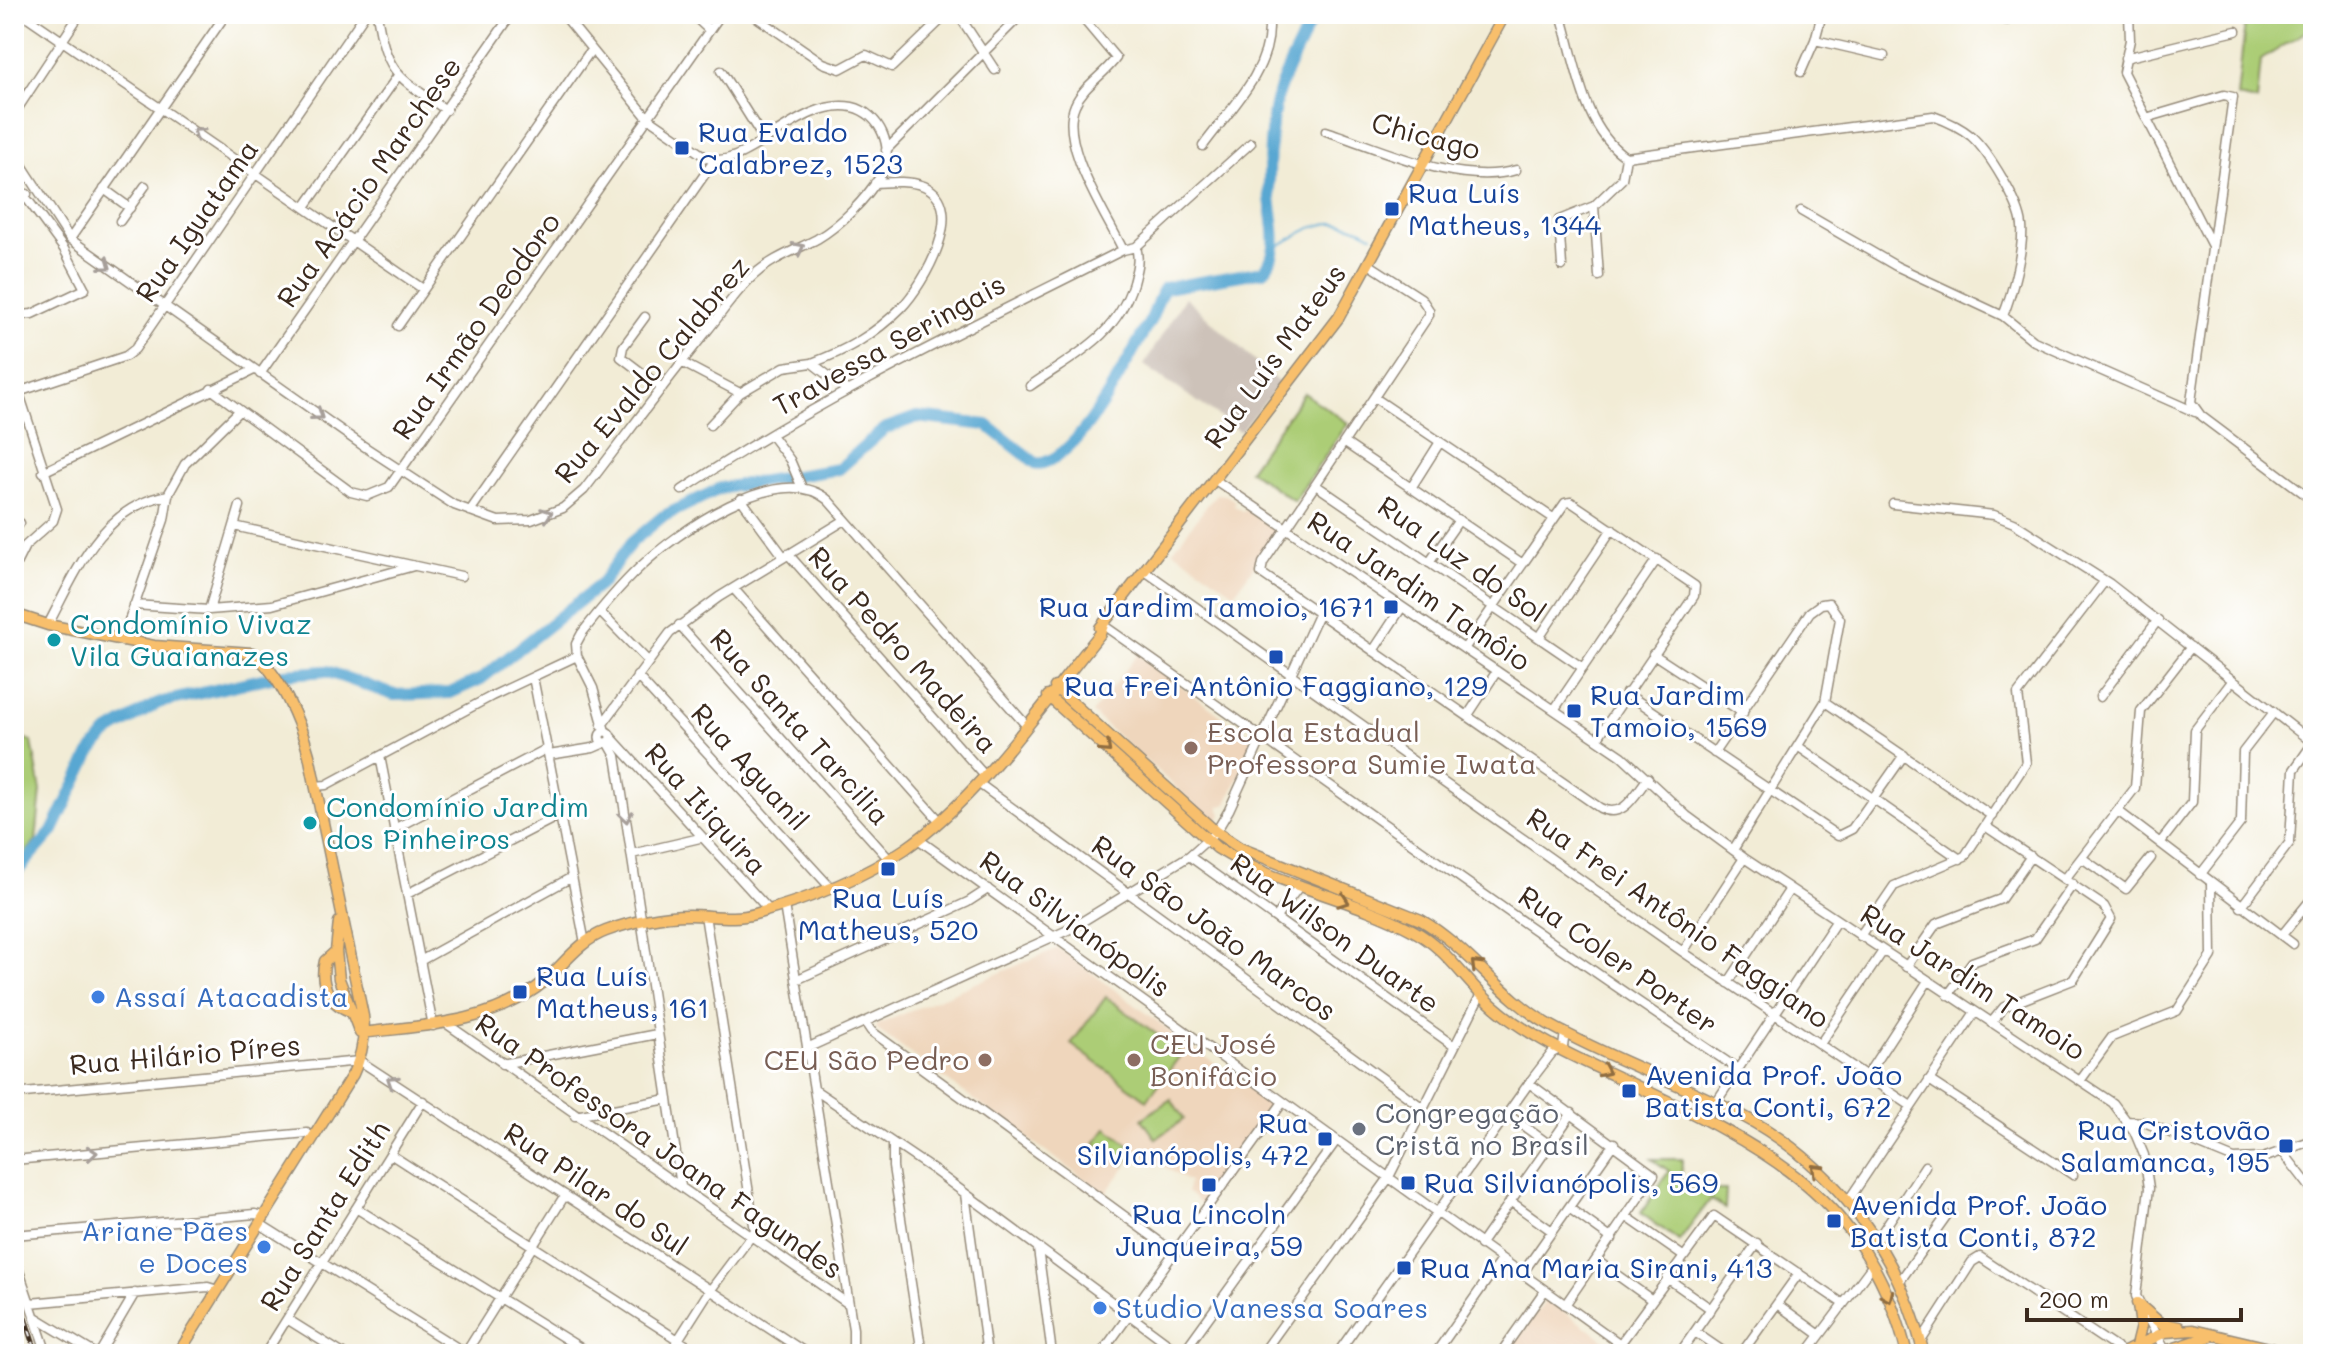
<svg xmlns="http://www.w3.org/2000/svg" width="2327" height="1368" font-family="Mali,sans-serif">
<rect width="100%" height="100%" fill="#fff"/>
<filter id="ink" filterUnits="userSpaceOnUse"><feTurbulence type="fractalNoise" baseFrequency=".0125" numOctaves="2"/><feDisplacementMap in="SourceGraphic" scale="16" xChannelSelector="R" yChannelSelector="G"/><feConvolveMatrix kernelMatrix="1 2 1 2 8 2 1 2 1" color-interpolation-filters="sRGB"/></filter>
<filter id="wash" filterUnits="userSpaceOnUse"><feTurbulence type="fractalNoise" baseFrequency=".006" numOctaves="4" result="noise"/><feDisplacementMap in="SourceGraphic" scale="32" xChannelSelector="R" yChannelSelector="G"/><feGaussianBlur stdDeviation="1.8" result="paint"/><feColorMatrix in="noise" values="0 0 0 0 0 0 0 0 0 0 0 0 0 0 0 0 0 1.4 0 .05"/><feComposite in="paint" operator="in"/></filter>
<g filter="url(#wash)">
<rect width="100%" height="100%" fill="#f2ecd6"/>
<path fill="#efd6bc" d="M1216,494L1226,495L1235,501L1233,505L1243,512L1246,509L1276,530L1275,536L1235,593L1173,550Z
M1138,654L1251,738L1250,751L1227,804L1219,807L1222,814L1216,823L1092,713Z
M1058,948L1267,1102L1268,1111L1202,1204L1187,1192L1189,1182L1138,1150L1105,1194L876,1029L877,1025Z
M1546,1300H1548L1624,1354H1506Z"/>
<path fill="#cdc2b9" d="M1185,297L1280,384L1240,431L1144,365Z"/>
<path fill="#accd76" stroke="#747c4a" stroke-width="2" d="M2246,14H2313V27L2261,60L2257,101L2237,97Z
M1304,393L1348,423L1294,501L1249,470Z
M14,734L32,742L41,791L36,840L14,869Z
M1106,997L1182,1053L1147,1100L1071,1044Z
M1171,1099L1184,1119L1156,1139L1142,1119Z
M1107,1128L1135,1150L1124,1165L1095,1143Z
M1652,1159H1682L1681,1186L1686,1190H1726L1725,1209L1711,1199L1679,1241L1641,1213L1669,1171Z"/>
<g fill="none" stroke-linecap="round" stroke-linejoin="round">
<path stroke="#58a7d2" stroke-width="2" d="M1275,248C1312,227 1329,211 1372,235"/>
<path stroke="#58a7d2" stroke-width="12" d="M14,875L52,832L90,754L106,734L158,703L284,674L326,671L394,695L450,693L481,679L601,584L631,543L662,517L721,488L839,469L884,429L917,417L987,425L1037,464C1080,461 1128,358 1150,321C1156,310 1157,298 1165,288L1264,271C1285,246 1268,211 1269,181C1269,153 1270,121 1278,94C1286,67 1303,40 1314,14"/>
</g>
</g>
<g filter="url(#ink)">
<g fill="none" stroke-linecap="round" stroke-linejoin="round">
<defs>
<path id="minor" d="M23,14L423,289
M377,14C387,75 397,76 446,110
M692,14L709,30
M752,14L823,63L840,69L866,55L892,67L947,14
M958,14L995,70
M1079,14L1116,58C1104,75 1083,86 1075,105C1058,143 1106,214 1123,250
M1561,14C1576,61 1582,128 1626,157
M1966,14L2007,20L2035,14
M2129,14L2130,40L2123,72L2211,244
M1815,40L1822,14
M2125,58L2236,31
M721,71L763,138
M1801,72L1815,40L1884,56
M14,114L80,14
M2146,118L2224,95L2233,97L2191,402L2201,416L2313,500
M1326,131C1381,149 1459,187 1516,170
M1203,146C1229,110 1270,72 1269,26L1257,14
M886,150L1022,14
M14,153L70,239L362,445L454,505L498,521L531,520L563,508L584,490C625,437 664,383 707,331C722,313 736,291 754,275C771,259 796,250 817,239C841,225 866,199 881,175C896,149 880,113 852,107C800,96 745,173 707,158L647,117L563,14
M104,189L130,208
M14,204L27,194
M305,207L397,77
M1801,211L1896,266L2003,316L2034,341L2195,412
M120,221L145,186
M70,239L226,14
M1136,247L1251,143
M1370,265L1421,298L1429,310V315L1263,563L1261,573L1600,808C1624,820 1635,794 1648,778
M1562,266L1559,220L1594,206
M1599,276L1594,206L1622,179L1626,157L1933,116C1947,121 1959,126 1971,136C1988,151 2020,203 2022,226C2024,249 2012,294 2003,316
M14,316L32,314L85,289L64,249L25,196
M645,317L623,347L621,357L662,388
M398,326L591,50
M681,362L740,393L784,367L812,363L848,391
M812,363C847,350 874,335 901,308C923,286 970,206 924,186C909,180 890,182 875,183
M260,374L512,14
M14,378L57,509L53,521L25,546L14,568
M1030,386C1074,355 1116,338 1133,283C1136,271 1140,260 1136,247
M211,389L351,492L367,496L389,487L721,14
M18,392L126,356L135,349L365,14
M1375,398L1553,518
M710,425L740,393
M771,435L790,460L802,488
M1345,443L1523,564
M43,472L254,370
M1215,480L1622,756L1687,816L1744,858L2113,1103L2134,1131L2144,1155L2149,1188L2136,1296L2165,1350
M1317,486L1583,668
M1411,488L1440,442
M682,490C821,397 974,325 1123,250L1136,247
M741,499L784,557
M1893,504L1994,515L2014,523L2110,584L2313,743L2294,770L2290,842L2241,907
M470,511L714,161
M14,525L20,523
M234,526L461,576
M788,554L985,776
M1429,563L1459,520
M1145,571L1683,952L1911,1106
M734,589L939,820
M134,605L209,610L272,605L414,566
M209,610L240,506
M600,612L647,660
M48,625C76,572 101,507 168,495
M679,625L889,859
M1103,625C1315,773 1523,926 1738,1069
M1539,638L1612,529
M122,641L164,520L168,495L185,464L239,411
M1464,649L1565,503L1571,502L1695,586L1694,596L1597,739
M1373,651L1402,607
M1653,654L1743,713
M637,676L830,887
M533,677L585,943
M1626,693L1838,836L1852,829L1904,755
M2100,697L2158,620
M1825,702L1992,816
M1554,710L1657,559
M1468,715L1497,671
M602,725L670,633L719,597L845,520
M605,731L593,688L577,656L576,644L582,633C600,610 618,588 639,568C676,533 779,459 828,500L1026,725
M599.5 737a5.5 5.5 0 1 1 11 0a5.5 5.5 0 1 1-11 0Z
M611,737L769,910
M608,742L616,756C639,899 659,1042 681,1186
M1799,747L1960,859
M1714,753L1810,612L1821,604L1829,603L1840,619L1825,702L1733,850
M549,755L593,748L607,742
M380,756L433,1026
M978,783L1423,1108
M315,786L326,785L492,696L577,656
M2118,811L2293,944
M1985,826L2104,906L2111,919L2073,980L2004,1007L1991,1023
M394,829L548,748
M918,839L1634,1354
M2160,843L2192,802L2195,730L2233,680
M632,854L700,838
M1189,856L1454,1046
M2082,858L2126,889L2151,858
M2200,875L2241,822L2243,752L2274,712
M2065,879L2135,788L2141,711L2191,647
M407,894L560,815
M784,905L853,1329V1354
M1277,916L1300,885
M2282,935L2313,897
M1860,936L1894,886L1965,856L2026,763L2018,694L2104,582
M1683,952L1744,858
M420,961L572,877
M1906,967L1936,924L2001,899L2031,856
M796,980L968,902L988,889
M1728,983L1790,889
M1948,995L1972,962L2035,939L2073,884
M865,1022L871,1031L1175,1253
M447,1024L847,1303
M1820,1044L1883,951
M807,1048L1070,929L1189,856L1216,832L1229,810L1318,615
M502,1064L657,1034
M1867,1075L1928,981
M1929,1080L2073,1175
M2080,1081L2112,1037L2177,1011L2212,956L2211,883
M1529,1083L1654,1175L1565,1305
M815,1090L935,1171L1182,1354
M14,1094L360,1061L808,1354
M1507,1114L1550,1145
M575,1116L668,1099
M1705,1119L1837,920
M2128,1121L2144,1122L2234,1159L2263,1158L2313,1140
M893,1145V1167L922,1354
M2282,1151L2313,1191
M390,1154L700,1354
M14,1160L307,1133L313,1138
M965,1194L987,1354
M1510,1201L1552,1231
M1848,1201L1975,1012
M356,1208L590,1354
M1569,1208L1612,1239
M1627,1217L1683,1256
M260,1224L467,1354
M14,1235L255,1214L264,1216
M1877,1240L1925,1166
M1480,1245L1572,1113
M1038,1249L1052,1354
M14,1256L47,1354
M1596,1260L1652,1300
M1522,1274L1614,1143
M1667,1278L1711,1309
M1900,1281L1947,1215
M30,1303L208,1287L218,1290
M1777,1304L1820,1335
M35,1317L96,1354
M287,1319L343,1354
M1695,1332L1727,1354
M1921,1341L1972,1262L1980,1257L2124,1353
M1620,1344L1714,1216L1842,1303
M99,1354L135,1293
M265,1354L423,1101
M465,1354L565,1195
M669,1354L706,1296L755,1231L705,915
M1101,1354L1283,1102
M1182,1354L1336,1141
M1262,1354L1388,1179L1481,994
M1337,1354L1529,1083L1552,1053L1563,1047L1565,1032
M1435,1354L1501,1260
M1500,1354L1545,1290
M1679,1354L1757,1243
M1741,1354L1799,1273
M1806,1354L1872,1266"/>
<path id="major" d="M14,614L48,625L154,646L252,653C279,670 301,725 309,755L363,1016C366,1037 362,1055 353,1074L178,1354
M1100,628L1339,317L1505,14
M1055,687L1216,832L1240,848L1421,920C1469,948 1500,996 1548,1024C1610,1059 1678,1082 1741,1115C1835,1165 1899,1252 1924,1354
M1048,696L1217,848C1277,886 1350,897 1412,930C1443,946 1459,972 1483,996C1498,1012 1517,1025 1536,1036C1565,1054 1597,1067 1628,1082C1763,1146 1868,1196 1907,1354
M339,922L336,951L339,979L360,1033
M336,951L325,961C319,984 329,1005 353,1012
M362,1033C424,1025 483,1025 536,988C560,971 576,942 606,931C630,922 662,915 689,915C710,915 735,920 755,914C806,900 861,879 905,849C979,798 1043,704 1100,634L1103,625
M2137,1303L2160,1323L2179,1327
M2136,1346L2141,1326L2138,1305
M2121,1354L2165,1332L2193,1330L2295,1354
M2157,1354L2211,1336"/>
</defs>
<use href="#minor" stroke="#968b7a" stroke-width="11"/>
<use href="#major" stroke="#968b7a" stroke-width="13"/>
<use href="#minor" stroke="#fff" stroke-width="8"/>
<use href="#major" stroke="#f8bf6c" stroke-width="10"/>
<defs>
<path id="rail" d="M14,1285L37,1354"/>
</defs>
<use href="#rail" stroke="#3b2a1e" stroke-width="5"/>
<use href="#rail" stroke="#fff" stroke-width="2" stroke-dasharray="6" stroke-linecap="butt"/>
</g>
<defs><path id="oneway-chevron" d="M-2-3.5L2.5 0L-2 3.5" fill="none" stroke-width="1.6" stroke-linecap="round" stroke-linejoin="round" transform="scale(2)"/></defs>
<g stroke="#a79f9a">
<use href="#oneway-chevron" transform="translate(198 133) rotate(-145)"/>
<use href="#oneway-chevron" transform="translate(799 248) rotate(-27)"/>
<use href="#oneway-chevron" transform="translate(106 265) rotate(36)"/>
<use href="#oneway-chevron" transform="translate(318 415) rotate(35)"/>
<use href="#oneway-chevron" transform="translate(547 514) rotate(-20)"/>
<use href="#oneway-chevron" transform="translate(626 817) rotate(81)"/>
<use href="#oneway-chevron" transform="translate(392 1081) rotate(-147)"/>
<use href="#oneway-chevron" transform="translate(92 1153) rotate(-5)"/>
</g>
<g stroke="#906d41">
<use href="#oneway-chevron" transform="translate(1106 748) rotate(43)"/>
<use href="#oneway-chevron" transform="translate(1344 901) rotate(20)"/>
<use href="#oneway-chevron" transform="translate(1476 965) rotate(-135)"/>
<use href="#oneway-chevron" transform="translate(1605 1071) rotate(25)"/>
<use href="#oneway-chevron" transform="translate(1816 1169) rotate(-136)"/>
<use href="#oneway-chevron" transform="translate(1888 1297) rotate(66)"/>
</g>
</g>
<g fill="#1a4fb4" stroke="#fff" stroke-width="3">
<rect x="674" y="140" width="16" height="16" rx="4"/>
<rect x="1384" y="201" width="16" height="16" rx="4"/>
<rect x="1383" y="599" width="16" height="16" rx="4"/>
<rect x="1268" y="649" width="16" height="16" rx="4"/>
<rect x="1566" y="703" width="16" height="16" rx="4"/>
<rect x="880" y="861" width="16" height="16" rx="4"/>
<rect x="512" y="984" width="16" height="16" rx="4"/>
<rect x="1621" y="1083" width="16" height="16" rx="4"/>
<rect x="1317" y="1131" width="16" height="16" rx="4"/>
<rect x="2278" y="1138" width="16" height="16" rx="4"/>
<rect x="1400" y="1175" width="16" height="16" rx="4"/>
<rect x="1201" y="1177" width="16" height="16" rx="4"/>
<rect x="1826" y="1213" width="16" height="16" rx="4"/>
<rect x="1396" y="1260" width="16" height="16" rx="4"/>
</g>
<g fill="#0f9aa8" stroke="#fff" stroke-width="3">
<circle cx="54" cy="640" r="8"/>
<circle cx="310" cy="823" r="8"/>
</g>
<g fill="#8d6e63" stroke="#fff" stroke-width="3">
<circle cx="1191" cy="748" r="8"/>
<circle cx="985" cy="1060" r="8"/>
<circle cx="1134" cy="1060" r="8"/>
</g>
<g fill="#3f7fe0" stroke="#fff" stroke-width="3">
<circle cx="98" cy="997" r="8"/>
<circle cx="264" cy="1247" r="8"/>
<circle cx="1100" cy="1308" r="8"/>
</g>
<circle fill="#6b7280" stroke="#fff" stroke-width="3" cx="1359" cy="1129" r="8"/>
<g text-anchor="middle" stroke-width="6" stroke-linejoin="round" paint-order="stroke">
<g font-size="28" fill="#164399" stroke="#fff" text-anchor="start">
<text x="698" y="142">Rua Evaldo<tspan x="698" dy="32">Calabrez, 1523</tspan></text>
<text x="1408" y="203">Rua Luís<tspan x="1408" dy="32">Matheus, 1344</tspan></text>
<text x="1375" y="617" text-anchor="end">Rua Jardim Tamoio, 1671</text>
<text x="1276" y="696" text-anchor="middle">Rua Frei Antônio Faggiano, 129</text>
<text x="1590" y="705">Rua Jardim<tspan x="1590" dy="32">Tamoio, 1569</tspan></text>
<text x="888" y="908" text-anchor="middle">Rua Luís<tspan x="888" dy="32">Matheus, 520</tspan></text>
<text x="536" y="986">Rua Luís<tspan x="536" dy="32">Matheus, 161</tspan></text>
<text x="1645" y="1085">Avenida Prof. João<tspan x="1645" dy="32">Batista Conti, 672</tspan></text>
<text x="1309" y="1133" text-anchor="end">Rua<tspan x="1309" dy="32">Silvianópolis, 472</tspan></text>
<text x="2270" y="1140" text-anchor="end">Rua Cristovão<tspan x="2270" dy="32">Salamanca, 195</tspan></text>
<text x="1424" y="1193">Rua Silvianópolis, 569</text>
<text x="1850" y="1215">Avenida Prof. João<tspan x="1850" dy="32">Batista Conti, 872</tspan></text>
<text x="1209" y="1224" text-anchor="middle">Rua Lincoln<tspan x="1209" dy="32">Junqueira, 59</tspan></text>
<text x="1420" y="1278">Rua Ana Maria Sirani, 413</text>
</g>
<g font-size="28" fill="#3b2a1e" stroke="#fff">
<text transform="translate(1426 136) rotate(15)" y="10">Chicago</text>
<text transform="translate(369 182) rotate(-55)" y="10">Rua Acácio Marchese</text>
<text transform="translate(197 221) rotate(-55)" y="10">Rua Iguatama</text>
<text transform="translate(476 326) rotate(-55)" y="10">Rua Irmão Deodoro</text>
<text transform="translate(889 345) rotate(-29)" y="10">Travessa Seringais</text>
<text transform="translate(1275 356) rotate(-54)" y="10">Rua Luís Mateus</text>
<text transform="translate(652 370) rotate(-50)" y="10">Rua Evaldo Calabrez</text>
<text transform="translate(1462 559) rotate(35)" y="10">Rua Luz do Sol</text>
<text transform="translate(1419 591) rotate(34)" y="10">Rua Jardim Tamôio</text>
<text transform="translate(903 650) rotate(48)" y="10">Rua Pedro Madeira</text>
<text transform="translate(800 727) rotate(48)" y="10">Rua Santa Tarcilia</text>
<text transform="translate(750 767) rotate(48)" y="10">Rua Aguanil</text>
<text transform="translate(706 809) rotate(48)" y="10">Rua Itiquira</text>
<text transform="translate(1678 918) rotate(35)" y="10">Rua Frei Antônio Faggiano</text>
<text transform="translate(1075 924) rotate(36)" y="10">Rua Silvianópolis</text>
<text transform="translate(1214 928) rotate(36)" y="10">Rua São João Marcos</text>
<text transform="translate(1335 933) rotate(36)" y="10">Rua Wilson Duarte</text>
<text transform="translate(1618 960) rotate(35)" y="10">Rua Coler Porter</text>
<text transform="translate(1973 982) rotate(33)" y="10">Rua Jardim Tamoio</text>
<text transform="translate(185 1055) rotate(-5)" y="10">Rua Hilário Píres</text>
<text transform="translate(659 1146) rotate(35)" y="10">Rua Professora Joana Fagundes</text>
<text transform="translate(596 1189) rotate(34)" y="10">Rua Pilar do Sul</text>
<text transform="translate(325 1216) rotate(-58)" y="10">Rua Santa Edith</text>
</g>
<g font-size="28" fill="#0d838f" stroke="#fff" text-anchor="start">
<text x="70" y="634">Condomínio Vivaz<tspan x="70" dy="32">Vila Guaianazes</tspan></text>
<text x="326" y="817">Condomínio Jardim<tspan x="326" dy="32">dos Pinheiros</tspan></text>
</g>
<g font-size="28" fill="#785e54" stroke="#fff" text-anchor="start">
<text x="1207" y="742">Escola Estadual<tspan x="1207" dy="32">Professora Sumie Iwata</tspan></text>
<text x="1150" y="1054">CEU José<tspan x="1150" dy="32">Bonifácio</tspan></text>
<text x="969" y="1070" text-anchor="end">CEU São Pedro</text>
</g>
<g font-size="28" fill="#366cbe" stroke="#fff" text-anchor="start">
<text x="114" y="1007">Assaí Atacadista</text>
<text x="248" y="1241" text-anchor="end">Ariane Pães<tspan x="248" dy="32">e Doces</tspan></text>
<text x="1116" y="1318">Studio Vanessa Soares</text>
</g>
<g font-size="28" fill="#5b616d" stroke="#fff" text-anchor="start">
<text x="1375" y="1123">Congregação<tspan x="1375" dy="32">Cristã no Brasil</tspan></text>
</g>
</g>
<rect width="2327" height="1368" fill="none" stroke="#fff" stroke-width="48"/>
<path d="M2027 1308v12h214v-12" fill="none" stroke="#3b2a1e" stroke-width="4"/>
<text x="2039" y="1308" font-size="24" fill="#3b2a1e" stroke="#ffffff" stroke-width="6" paint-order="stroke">200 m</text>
</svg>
